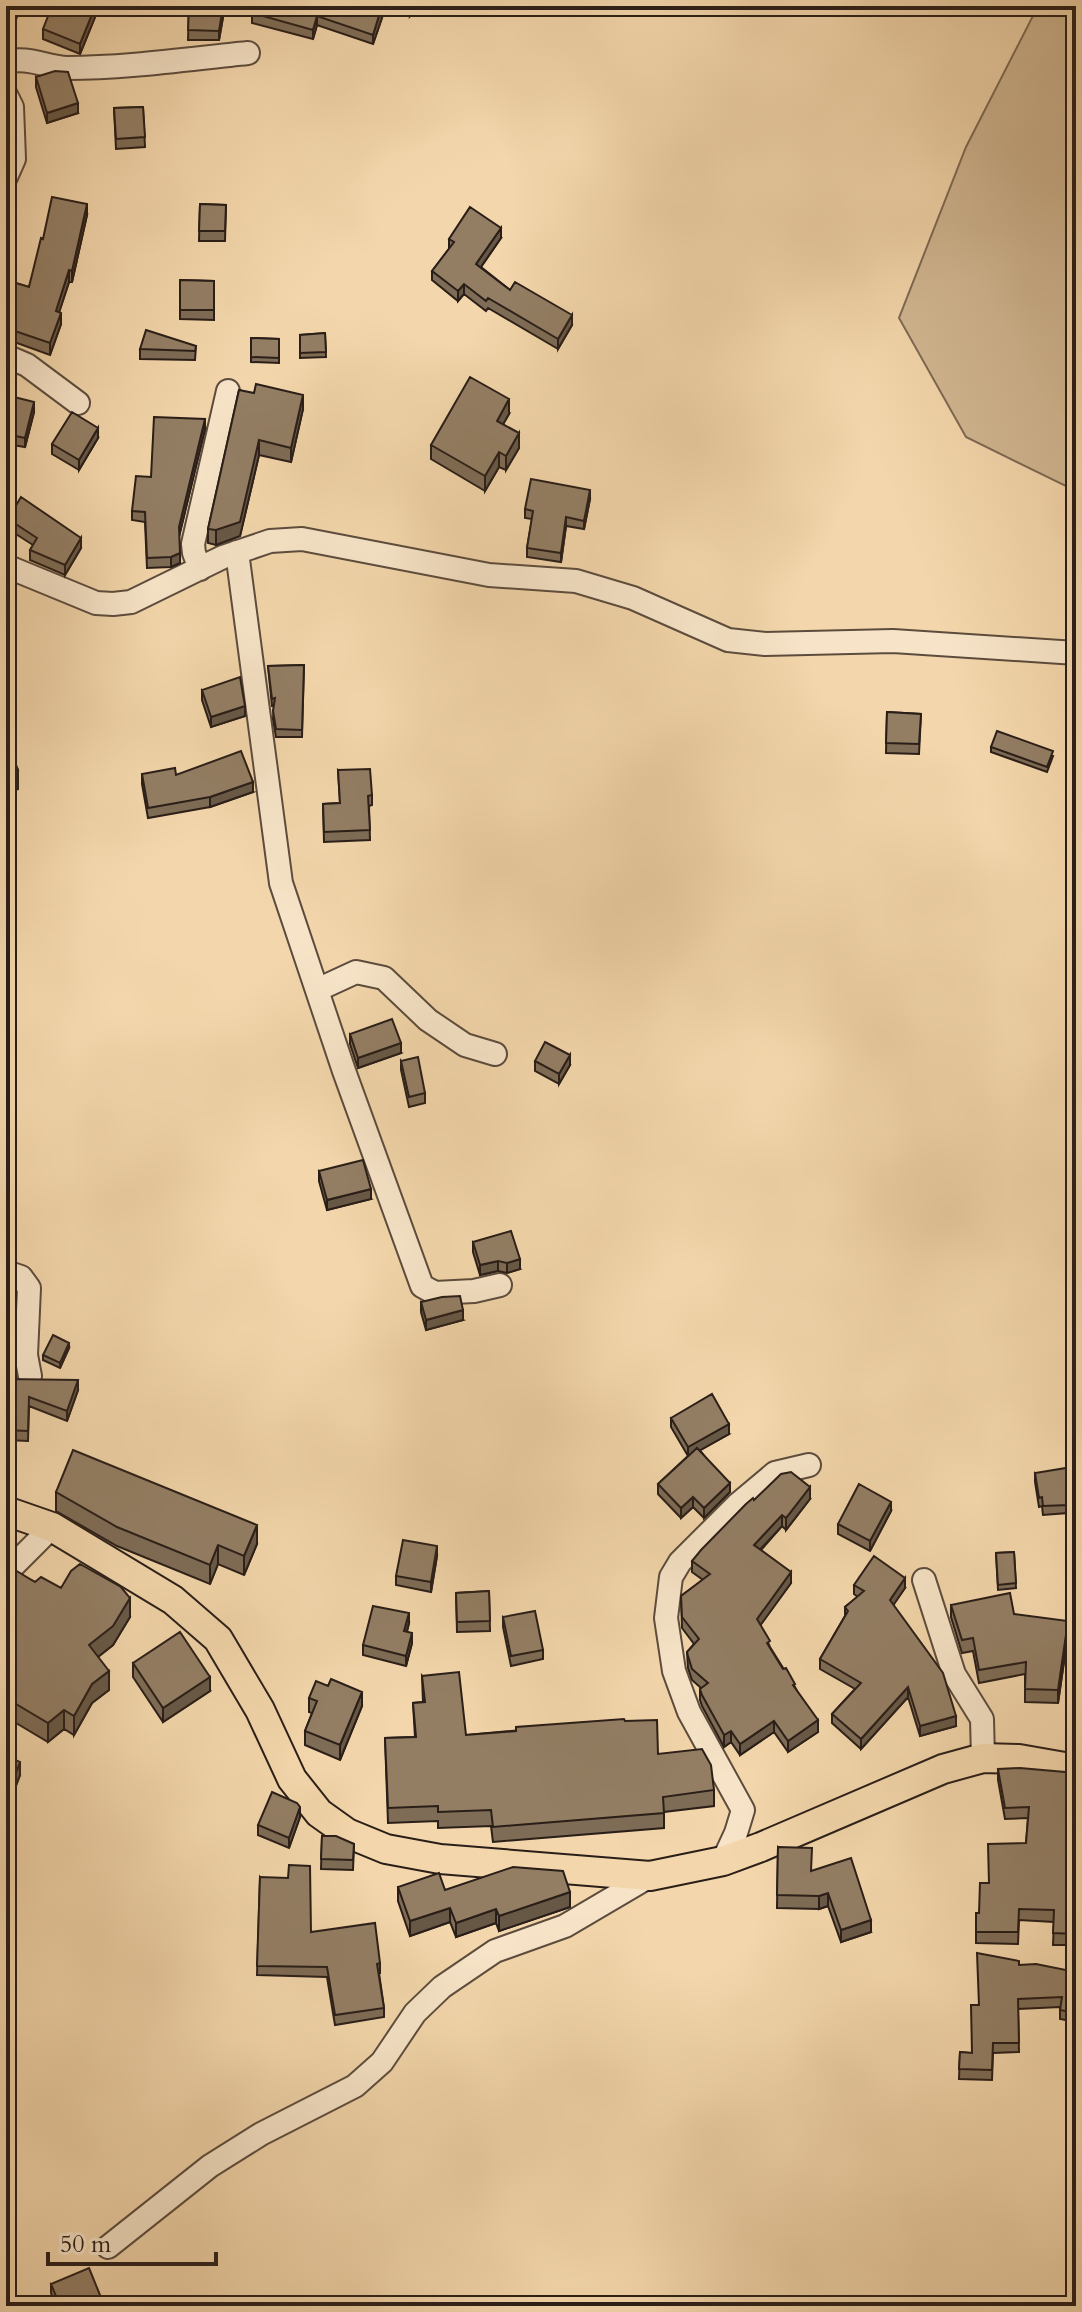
<svg xmlns="http://www.w3.org/2000/svg" width="1082" height="2312" font-family="Cardo,serif">
<rect width="100%" height="100%" fill="#f3d6ab"/>
<filter id="stains"><feTurbulence type="fractalNoise" baseFrequency=".0025" numOctaves="4"/><feColorMatrix values="0 0 0 0 .2 0 0 0 0 .09 0 0 0 0 .02 0 0 0 .5 -.17"/></filter>
<radialGradient id="worn" r=".72"><stop offset=".6" stop-color="#630" stop-opacity="0"/><stop offset="1" stop-color="#630" stop-opacity=".3"/></radialGradient>
<path fill="#d1b792" stroke="#7e6a55" stroke-width="2" d="M1038,6H1076V491L966,437L899,318L966,147Z"/>
<g fill="none" stroke-linecap="round" stroke-linejoin="round">
<defs>
<path id="minor" d="M6,62C26,56 47,67 67,68C127,68 188,59 248,53
M6,95L12,107L14,159L6,177
M6,356L27,365L78,403
M237,552L281,883L344,1071L422,1286L435,1293L474,1291L500,1285
M6,566L96,603L113,604L131,602L223,557L270,541L302,539L489,575L576,581L633,598L728,640L765,644L893,641L1076,653
M200,569L194,553L193,544L228,391
M317,990L356,972L384,978L428,1020L465,1045L495,1054
M6,1272L21,1277L29,1288L26,1355L30,1376
M6,1573L52,1527
M924,1580L954,1674L982,1719L983,1758
M723,1861L736,1833L743,1810L689,1712L674,1671L666,1618L671,1577L680,1562L737,1505L775,1473L809,1465
M108,2247L210,2166L261,2134L355,2086L382,2062L415,2013L442,1987L495,1951L565,1926L650,1876"/>
<path id="major" d="M6,1511L52,1527L173,1600L218,1639L260,1710L292,1779L319,1813L347,1833L386,1849L440,1859L650,1876L723,1861L761,1847L943,1769L983,1758L1019,1759L1076,1769"/>
</defs>
<use href="#minor" stroke="#5c4c3d" stroke-width="26"/>
<use href="#major" stroke="#2a1e18" stroke-width="32"/>
<use href="#minor" stroke="#f7e4c8" stroke-width="22"/>
<use href="#major" stroke="#f3d6ab" stroke-width="28"/>
</g>
<path fill="#7e6c56" stroke="#2a1e18" stroke-width="2" d="M6,6H20L14,26L6,24Z
M189,6H225L219,40H188Z
M254,6H386L373,44L317,25L313,39L252,23V13Z
M396,6H418L410,16Z
M95,17L80,54L43,39V29Z
M36,77L78,113L47,123L36,87Z
M143,107L145,147L116,149L114,108Z
M200,204L226,205L225,241H199Z
M87,215L72,282H69L59,312L61,324L50,355L6,339V280L29,287L43,239Z
M501,238L481,267L510,290L572,325L558,349L488,308L486,311L464,294L458,301L432,280V271L449,249V239Z
M180,280L214,281V320L180,319Z
M325,333L326,357L300,358V335Z
M251,338L279,339V363L251,362Z
M196,346L195,360L140,359V349Z
M239,390L303,409L291,462L259,455L240,536L216,545L208,543V529Z
M6,395L34,412L25,447L6,444Z
M509,414L503,424L519,448L506,470L499,467L485,491L431,459V445Z
M205,429L179,536L180,563L171,567L147,568L145,522L132,520V511L151,477Z
M98,438L79,470L52,454V444Z
M590,499L584,529L566,526L561,562L527,557V548L532,519L525,518V509Z
M8,519L81,548L65,575L30,560V550L33,545L8,529Z
M304,665L302,737H276L273,719L274,706H272L268,666Z
M202,690L245,716L211,727L202,700Z
M887,712L921,714L919,754L886,753Z
M991,747L1053,756L1047,772L991,752Z
M338,770L372,795V805L369,806L370,840L324,842L323,804L340,803Z
M142,774L176,775L253,792L210,807L148,818L142,784Z
M350,1034L401,1053L358,1068L350,1044Z
M401,1061L425,1093V1103L409,1107L401,1070Z
M535,1061L570,1065L559,1084L535,1071Z
M319,1171L371,1199L327,1210L319,1181Z
M473,1242L520,1269L507,1273L498,1271L480,1275L473,1252Z
M421,1302L463,1320L426,1330L421,1312Z
M69,1348L60,1368L43,1360V1355Z
M6,1379L78,1390L67,1421L29,1406L28,1441L6,1440Z
M671,1418L729,1434L700,1450L730,1492L704,1518L693,1507L681,1518L658,1494V1484L688,1456L671,1427Z
M1035,1473L1070,1493V1502H1068V1513L1043,1515L1042,1506L1039,1507L1035,1482Z
M56,1492L257,1544L244,1575L218,1564L210,1584L117,1546L56,1511Z
M810,1499L786,1530L782,1526L761,1550L791,1583L760,1625L770,1647L795,1687L818,1732L788,1752L774,1732L740,1755L731,1742L724,1747L702,1706L700,1700V1689L701,1688L692,1680L688,1668L687,1652L694,1644L682,1628L681,1596L703,1580L692,1572V1561L754,1500Z
M891,1511L870,1551L838,1534V1524Z
M1014,1552L1016,1588L998,1590L996,1553Z
M437,1556L431,1592L396,1585V1576Z
M6,1568L35,1582L61,1588L130,1617L113,1645L98,1657L109,1690L92,1703L74,1735L64,1729L48,1742L6,1717Z
M854,1585L905,1588L893,1605L956,1726L920,1736L908,1697L861,1749L832,1723V1714L855,1689L820,1669V1659L845,1616V1607L858,1597L854,1594Z
M489,1591L490,1631L457,1632L456,1593Z
M951,1605L1014,1614L1068,1634L1058,1703L1025,1702V1674L979,1683L973,1651L962,1653L951,1617Z
M503,1617L543,1650V1659L511,1666L503,1627Z
M409,1623L407,1632L412,1643L406,1666L363,1655V1645Z
M133,1663L210,1691L163,1722L133,1677Z
M422,1676L466,1735L625,1721L658,1754L714,1790V1806L664,1812V1828L493,1842L491,1826L438,1828V1821L388,1823L385,1738L415,1737L413,1703L423,1702Z
M328,1686L362,1706L340,1760L305,1745V1731L312,1713L309,1712V1698Z
M6,1756L20,1775L9,1804L6,1803Z
M998,1769L1076,1773V1945H1053L1054,1922L1019,1920L1018,1944L976,1943V1913H979L989,1883L1026,1843L1028,1818L1005,1819L998,1780Z
M300,1817L289,1848L258,1835V1825Z
M322,1836L354,1844L353,1870L321,1869Z
M778,1847L811,1871L871,1932L841,1942L828,1906L819,1909L777,1908Z
M260,1877L311,1932L380,1963V1973H379L384,2008V2017L335,2025L327,1977L257,1975Z
M398,1887L445,1890L570,1907L499,1931L496,1923L456,1937L450,1922L410,1936L398,1901Z
M1019,1965L1076,1972V2022L1060,2019V2007L1018,2009L1019,2052L993,2053L992,2080L959,2079L960,2052L972,2053L978,2005Z
M51,2284L102,2306H56L51,2293Z"/>
<path fill="#675846" stroke="#2a1e18" stroke-width="2" d="M17,6H20L14,26V16Z
M223,6H225L219,40V31Z
M382,6H386L373,44V35Z
M411,6H418L410,16Z
M95,7V17L80,54V44Z
M317,16V25L313,39V30Z
M78,103V113L47,123V113Z
M87,204V215L72,282V271Z
M501,228V238L476,274V264Z
M69,270V282L56,322V311Z
M464,284V294L458,301V291Z
M61,313V324L50,355V343Z
M572,315V325L558,349V339Z
M303,395V409L291,462V448Z
M509,399V414L497,435V421Z
M34,402V412L25,447V438Z
M205,419V429L179,537V527Z
M98,428V438L79,470V460Z
M519,433V448L506,470V456Z
M259,440V455L240,536L216,545V530Z
M499,452V467L485,491V476Z
M590,490V499L584,529V521Z
M12,492V502L6,525V515Z
M566,517V526L561,562V553Z
M81,538V548L65,575V565Z
M180,553V563L171,567V557Z
M245,706V716L211,727V717Z
M18,770V789L6,794V775Z
M253,782V792L210,807V797Z
M401,1043V1053L358,1068V1058Z
M570,1055V1065L559,1084V1074Z
M371,1189V1199L327,1210V1200Z
M520,1259V1269L507,1273V1263Z
M498,1261V1271L480,1275V1265Z
M463,1310V1320L426,1330V1320Z
M69,1343V1348L60,1368V1363Z
M78,1380V1390L67,1421V1411Z
M729,1424V1434L688,1457V1447Z
M730,1483V1492L704,1518V1508Z
M810,1487V1499L786,1530V1518Z
M693,1497V1507L681,1518V1508Z
M891,1502V1511L870,1551V1541Z
M782,1515V1526L754,1556V1545Z
M257,1525V1544L244,1575V1556Z
M218,1545V1564L210,1584V1565Z
M437,1546V1556L431,1592V1582Z
M791,1572V1583L757,1630V1619Z
M905,1578V1588L890,1610V1600Z
M130,1598V1617L113,1645L89,1664V1645Z
M409,1613V1623L404,1641V1631Z
M1068,1621V1634L1058,1703V1690Z
M412,1633V1643L406,1666V1656Z
M109,1671V1690L92,1703L74,1735V1716L92,1684Z
M210,1677V1691L163,1722V1708Z
M908,1687V1697L861,1749V1739Z
M362,1692V1706L340,1760V1745Z
M64,1710V1729L48,1742V1723Z
M956,1716V1726L920,1736V1726Z
M818,1720V1732L788,1752V1741Z
M774,1721V1732L740,1755V1744Z
M731,1731V1742L724,1747V1735Z
M20,1762V1775L9,1804V1791Z
M300,1807V1817L289,1848V1838Z
M570,1892V1907L499,1931V1916Z
M828,1893V1906L819,1909V1896Z
M450,1908V1922L410,1936V1921Z
M496,1909V1923L456,1937V1923Z
M871,1920V1932L841,1942V1930Z
M102,2300V2306H89Z"/>
<path fill="#937e64" stroke="#2a1e18" stroke-width="2" d="M6,6H17L14,16L6,14Z
M52,6L95,7L80,44L43,29Z
M189,6H223L219,31L188,30Z
M254,6H382L373,35L317,16L313,30L252,13Z
M55,71L68,72L78,103L47,113L36,77Z
M143,107L145,137L116,139L114,108Z
M52,197L87,204L72,271L69,270L56,311L61,313L50,343L6,328L7,321H6V280L29,287L41,238L43,239Z
M200,204L226,205L225,231H199Z
M470,207L501,228L476,264L510,290L515,282L572,315L558,339L488,298L486,301L464,284L458,291L432,271L454,242L449,239Z
M180,280L214,281V310H180Z
M146,330L196,346L195,351L140,349Z
M325,333L326,352L300,353V335Z
M251,338L279,339V358L251,357Z
M470,377L509,399L497,421L519,433L506,456L499,452L485,476L431,445Z
M256,384L303,395L291,448L259,440L240,522L216,530L208,529L239,390L254,393Z
M6,395L34,402L25,438L6,434Z
M72,412L98,428L79,460L52,444Z
M154,417L205,419L179,527L180,553L171,557L147,558L145,512L132,511L136,476L151,477Z
M531,479L590,490L584,521L566,517L561,553L527,548L533,511L525,509Z
M6,488L12,492L6,515Z
M21,497L81,538L65,565L30,550L37,538L8,519Z
M304,665L302,730L276,729L273,711L275,698L272,699L268,666Z
M240,677L245,706L211,717L202,690Z
M887,712L921,714L919,744L886,743Z
M997,731L1053,751L1047,767L991,747Z
M6,739L18,770L6,775Z
M241,751L253,782L210,797L148,808L142,774L175,768L176,775Z
M370,769L372,795L368,796L370,830L324,832L323,804L340,803L338,770Z
M392,1019L401,1043L358,1058L350,1034Z
M545,1042L570,1055L559,1074L535,1061Z
M418,1057L425,1093L409,1097L401,1061Z
M363,1160L371,1189L327,1200L319,1171Z
M511,1231L520,1259L507,1263L498,1261L480,1265L473,1242Z
M460,1296L463,1310L426,1320L421,1302L442,1297Z
M53,1335L69,1343L60,1363L43,1355Z
M6,1379L78,1380L67,1411L29,1397L28,1431L6,1430Z
M712,1394L729,1424L688,1447L671,1418Z
M697,1448L730,1483L704,1508L693,1497L681,1508L658,1484Z
M73,1450L257,1525L244,1556L218,1545L210,1565L117,1527L56,1492Z
M1066,1468L1070,1493H1067L1068,1505L1043,1506L1042,1497L1039,1498L1035,1473Z
M791,1472L810,1487L786,1518L782,1515L754,1545L791,1572L757,1619L770,1641L767,1643L783,1669L786,1668L795,1684L793,1685L818,1720L788,1741L774,1721L740,1744L731,1731L724,1735L702,1695L700,1689L708,1683L692,1669L688,1656L687,1652L699,1639L682,1617L681,1596L710,1574L692,1561L701,1550L746,1504L753,1498L754,1500L781,1474Z
M859,1484L891,1502L870,1541L838,1524Z
M403,1540L437,1546L431,1582L396,1576Z
M1014,1552L1016,1583L998,1585L996,1553Z
M874,1556L905,1578L890,1600L943,1673L956,1716L920,1726L908,1687L861,1739L832,1714L861,1683L820,1659L848,1611L845,1607L864,1591L854,1585Z
M80,1564L121,1587L130,1598L113,1626L89,1645L109,1671L92,1684L74,1716L64,1710L48,1723L6,1698V1665L15,1650L6,1645V1568L10,1567L35,1582L41,1577L61,1588L71,1571Z
M489,1591L490,1621L457,1622L456,1593Z
M1010,1593L1014,1614L1068,1621L1058,1690L1025,1689L1026,1662L979,1670L973,1638L962,1640L951,1605Z
M373,1606L409,1613L404,1631L412,1633L406,1656L363,1645Z
M535,1611L543,1650L511,1656L503,1617Z
M180,1632L210,1677L163,1708L133,1663Z
M459,1672L466,1735L516,1731V1727L624,1719L625,1721L657,1720L658,1754L702,1749L711,1765L714,1790L663,1797L664,1813L493,1827L491,1810L438,1812V1806L388,1808L385,1738L416,1737L413,1703L425,1702L422,1676Z
M331,1679L362,1692L340,1745L305,1731L317,1701L309,1698L316,1681L328,1686Z
M6,1756L20,1762L9,1791L6,1790Z
M1020,1768L1076,1773V1934L1053,1933L1054,1910L1019,1909L1018,1932H976V1913H979L980,1883H989L988,1844L1026,1843L1029,1807L1005,1808L998,1769Z
M272,1792L297,1803L300,1807L289,1838L258,1825Z
M322,1836H336L354,1844L353,1860L321,1859Z
M778,1847L812,1848L811,1871L851,1858L871,1920L841,1930L828,1893L819,1896L777,1895Z
M289,1865L310,1866L311,1932L375,1923L380,1963L377,1964L384,2008L335,2015L327,1967L257,1966L260,1877L288,1878Z
M513,1867L563,1871L570,1892L499,1916L496,1909L456,1923L450,1908L410,1921L398,1887L439,1873L445,1890Z
M977,1953L1019,1961V1965L1036,1964L1076,1972V2013L1060,2010L1062,1997L1018,1999L1019,2043H993L992,2070L959,2069L960,2052L972,2053L971,2005H979Z
M89,2268L102,2300L89,2306H60L51,2284Z"/>
<rect width="1082" height="2312" fill="none" stroke="#f3d6ab" stroke-width="32"/>
<rect x="8" y="8" width="1066" height="2296" fill="none" stroke="#2a1e18" stroke-width="4"/>
<rect x="16" y="16" width="1050" height="2280" fill="none" stroke="#2a1e18" stroke-width="2"/>
<path d="M48 2252v12h168v-12" fill="none" stroke="#2a1e18" stroke-width="4"/>
<text x="60" y="2252" font-size="24" fill="#2a1e18" stroke="#f7e4c8" stroke-width="6" paint-order="stroke">50 m</text>
<rect width="100%" height="100%" filter="url(#stains)"/>
<rect width="100%" height="100%" fill="url(#worn)"/>
</svg>
